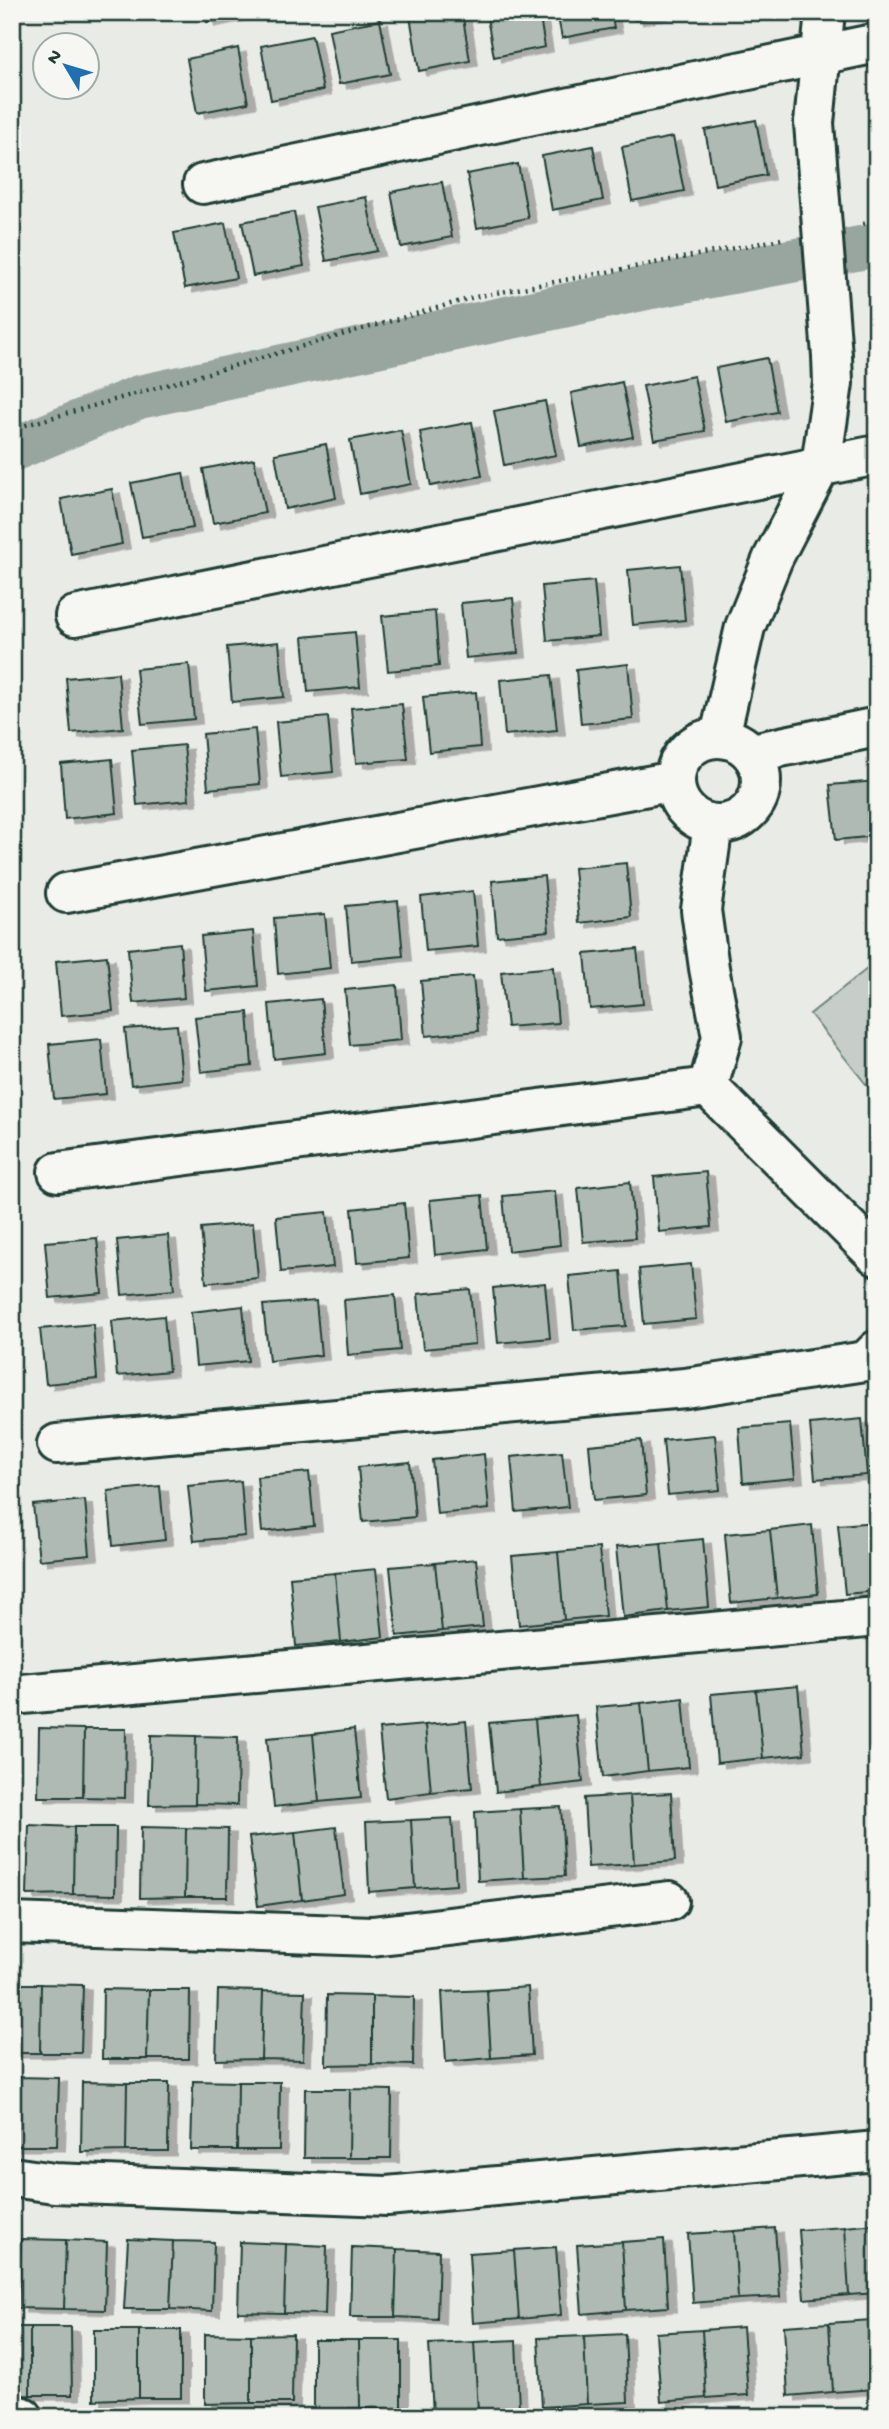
<svg xmlns="http://www.w3.org/2000/svg" width="889" height="2429" font-family="'Gochi Hand',sans-serif">
<defs>
<filter id="shadow"><feDropShadow dx="8" dy="4.5" stdDeviation="0" flood-color="#0004"/></filter>
</defs>
<rect width="100%" height="100%" fill="#e9ebe7"/>
<filter id="ink" filterUnits="userSpaceOnUse"><feTurbulence type="fractalNoise" baseFrequency=".0143" numOctaves="2"/><feDisplacementMap in="SourceGraphic" scale="14" xChannelSelector="R" yChannelSelector="G"/><feConvolveMatrix kernelMatrix="1 2 1 2 8 2 1 2 1" color-interpolation-filters="sRGB"/></filter>
<g filter="url(#ink)">
<path fill="#c7cec9" stroke="#73867e" stroke-width="2" d="M877,961V1098L810,1014Z"/>
<g fill="none" stroke-linecap="round" stroke-linejoin="round">
<path stroke="#99a6a0" stroke-width="44" d="M12,450L139,397L651,287L877,245"/>
</g>
<path fill="#b0bab5" stroke="#1f3d34" stroke-width="2" filter="url(#shadow)" d="M205,12H255L207,22Z
M431,12H462L470,61L419,71L410,16Z
M486,12H539L545,47L494,57Z
M557,12H611L614,28L562,38Z
M634,12H672L635,20Z
M380,20L390,74L339,84L329,30Z
M312,36L323,90L271,100L261,46Z
M238,48L248,103L197,113L187,59Z
M756,120L766,175L715,185L705,130Z
M673,137L684,191L632,201L622,147Z
M593,146L603,200L552,210L542,156Z
M518,164L528,218L477,228L467,174Z
M442,182L452,237L401,247L391,192Z
M366,197L377,251L326,261L315,207Z
M294,212L304,266L253,276L242,222Z
M225,223L236,278L185,288L174,233Z
M767,358L777,412L726,422L716,368Z
M694,376L705,431L654,440L643,386Z
M622,382L633,437L581,447L571,393Z
M545,401L556,455L504,465L494,411Z
M472,422L482,476L431,486L420,432Z
M401,430L411,484L360,494L350,440Z
M326,444L336,498L285,509L275,454Z
M254,459L265,513L213,523L203,469Z
M183,473L193,528L142,537L131,483Z
M112,489L122,544L71,554L61,499Z
M680,565L685,620L633,625L628,570Z
M594,581L599,636L547,641L542,586Z
M513,598L518,653L466,658L461,603Z
M435,611L439,666L388,671L382,616Z
M355,632L360,687L308,692L303,637Z
M279,642L284,697L232,702L227,647Z
M189,664L194,719L142,724L136,669Z
M628,664L633,719L581,724L576,670Z
M118,673L123,728L71,733L66,678Z
M551,675L557,730L505,735L500,680Z
M476,692L480,747L429,752L423,697Z
M402,704L408,759L356,763L351,708Z
M328,717L333,772L281,777L276,722Z
M255,729L260,784L208,789L203,734Z
M184,745L189,800L137,805L132,750Z
M112,759L117,813L65,819L61,764Z
M877,781V836L836,840L830,785Z
M626,863L631,917L579,923L574,868Z
M544,876L549,931L497,936L492,881Z
M473,891L478,946L426,951L421,897Z
M398,901L403,956L351,961L346,906Z
M325,914L330,968L278,974L274,918Z
M253,931L258,986L206,991L201,936Z
M180,943L184,998L133,1003L128,949Z
M637,949L643,1004L590,1009L585,954Z
M107,956L113,1011L61,1016L56,961Z
M553,967L558,1023L507,1027L501,972Z
M473,976L478,1031L426,1036L421,981Z
M397,985L401,1040L350,1045L345,990Z
M321,999L326,1053L274,1059L269,1004Z
M248,1012L252,1066L201,1072L195,1017Z
M177,1025L182,1079L131,1085L125,1029Z
M101,1039L106,1094L54,1099L49,1044Z
M706,1172L711,1227L659,1232L654,1177Z
M630,1182L635,1238L583,1242L578,1188Z
M555,1191L560,1245L508,1251L503,1196Z
M482,1195L487,1249L435,1255L430,1200Z
M404,1203L409,1258L357,1263L352,1209Z
M327,1212L333,1267L281,1272L276,1217Z
M253,1223L258,1278L206,1283L201,1228Z
M168,1235L174,1290L122,1295L117,1240Z
M97,1238L102,1293L50,1298L45,1242Z
M691,1264L696,1319L644,1324L639,1269Z
M621,1271L626,1326L574,1330L569,1276Z
M545,1283L550,1338L498,1343L493,1288Z
M470,1289L475,1344L423,1349L418,1294Z
M395,1295L400,1350L348,1355L344,1300Z
M316,1301L321,1355L269,1361L263,1305Z
M243,1306L248,1361L196,1366L191,1312Z
M164,1316L169,1371L117,1376L112,1321Z
M93,1324L97,1379L46,1384L40,1329Z
M862,1419L867,1475L815,1479L810,1424Z
M790,1424L795,1478L743,1483L739,1428Z
M715,1435L720,1490L668,1495L663,1440Z
M641,1440L646,1495L594,1500L589,1445Z
M562,1452L568,1507L516,1512L511,1457Z
M484,1454L489,1509L437,1514L432,1460Z
M410,1462L415,1517L363,1522L358,1467Z
M309,1472L314,1526L262,1532L257,1477Z
M241,1481L245,1536L194,1541L188,1486Z
M160,1486L165,1540L113,1546L108,1491Z
M85,1500L90,1555L39,1560L33,1505Z
M877,1522V1591L845,1594L838,1525Z
M812,1525L818,1594L777,1598L770,1530Z
M770,1530L777,1598L731,1603L725,1534Z
M703,1539L709,1607L668,1611L661,1543Z
M661,1543L668,1611L623,1617L616,1547Z
M599,1548L605,1616L564,1620L558,1552Z
M558,1552L564,1620L519,1625L512,1556Z
M476,1559L483,1627L442,1631L435,1563Z
M435,1563L442,1631L397,1636L390,1567Z
M376,1569L383,1637L341,1642L335,1573Z
M335,1573L341,1642L296,1646L290,1577Z
M798,1686L804,1754L763,1758L756,1690Z
M756,1690L763,1758L717,1763L711,1694Z
M683,1698L689,1767L648,1771L641,1703Z
M641,1703L648,1771L603,1777L596,1707Z
M576,1715L583,1782L541,1787L535,1719Z
M535,1719L541,1787L496,1792L489,1723Z
M466,1721L472,1788L431,1792L425,1725Z
M425,1725L431,1792L386,1798L379,1729Z
M39,1728L84,1729L83,1797H38Z
M84,1729H126L125,1798L83,1797Z
M354,1729L361,1798L319,1802L313,1734Z
M313,1734L319,1802L274,1807L267,1738Z
M151,1735L196,1736L195,1804L149,1805Z
M196,1736L238,1737L237,1805L195,1804Z
M671,1793L675,1861L634,1864L630,1795Z
M630,1795L634,1864L588,1867L584,1798Z
M561,1807L565,1876L524,1878L520,1809Z
M520,1809L524,1878L478,1881L475,1812Z
M452,1818L456,1885L415,1888L411,1820Z
M411,1820L415,1888L369,1892L366,1822Z
M29,1825L74,1827L73,1894L27,1895Z
M74,1827H116L115,1895L73,1894Z
M141,1827L186,1828L185,1897L140,1898Z
M336,1827L344,1894L302,1900L295,1832Z
M186,1828L228,1829L227,1897H185Z
M295,1832L302,1900L258,1906L249,1837Z
M12,1984H41L40,2053H12Z
M41,1984L83,1985L81,2053H40Z
M528,1987L532,2055L491,2058L487,1990Z
M103,1989L149,1990L147,2059H102Z
M149,1990H190L189,2059H147Z
M218,1990L263,1991L261,2059L216,2060Z
M487,1990L491,2058L446,2062L442,1992Z
M263,1991L305,1992L303,2060L261,2059Z
M327,1995L372,1996V2064L326,2065Z
M372,1996L414,1997L413,2065L372,2064Z
M12,2077H17L16,2146H12Z
M17,2077L59,2078L57,2146H16Z
M193,2081L238,2082L237,2150H191Z
M82,2082L127,2083L126,2151L81,2152Z
M238,2082H280L279,2150H237Z
M127,2083H169L168,2151H126Z
M305,2089H350L349,2158H304Z
M350,2089L392,2090L391,2158H349Z
M877,2224V2293L849,2295L845,2227Z
M845,2227L849,2295L804,2299L799,2230Z
M775,2228L780,2297L738,2299L734,2231Z
M734,2231L738,2299L693,2303L688,2234Z
M21,2239L66,2240L64,2309L18,2308Z
M128,2239L173,2241L170,2309H124Z
M664,2239L668,2307L626,2310L622,2242Z
M66,2240L107,2242L105,2310L64,2309Z
M173,2241L214,2242L212,2311L170,2309Z
M240,2242L286,2244L284,2313L238,2312Z
M622,2242L626,2310L582,2314L577,2245Z
M286,2244L327,2246L325,2314L284,2313Z
M352,2247L397,2249L395,2317H350Z
M556,2247L561,2315L519,2319L514,2250Z
M397,2249L439,2251L437,2319L395,2317Z
M514,2250L519,2319L473,2323L469,2253Z
M871,2320L875,2389L833,2392L829,2323Z
M829,2323L833,2392L788,2396L784,2326Z
M12,2327H30V2395L12,2396Z
M30,2327H71L72,2395H30Z
M743,2327L748,2395L706,2398L702,2330Z
M94,2330H139V2398L94,2400Z
M139,2330H181V2398H139Z
M702,2330L706,2398L661,2402L656,2333Z
M205,2334L251,2335V2403L205,2404Z
M293,2334L292,2403H251V2335Z
M625,2334L628,2402L587,2404L584,2336Z
M584,2336L587,2404L542,2407L538,2338Z
M314,2340H359L360,2408L314,2410Z
M359,2340H401V2409L360,2408Z
M516,2340L519,2408L478,2411L474,2342Z
M474,2342L478,2411L433,2414L429,2344Z"/>
<g fill="none" stroke-linecap="round" stroke-linejoin="round">
<defs>
<path id="street" d="M814,123L825,12
M203,184L877,43
M75,616L877,455
M720,736L745,627L773,558L821,465L833,383L832,356
M675 781a43 43 0 1 1 86 0a43 43 0 1 1-86 0Z
M752,753L877,727
M713,824L701,910L709,968L722,1037L708,1087L877,1256
M66,893L675,781
M58,1172L708,1087
M57,1444L685,1388L866,1361L877,1350
M12,1695L877,1617
M12,1923L372,1936L669,1901
M12,2177L54,2183L387,2196L877,2151
M12,2414L23,2417"/>
</defs>
<use href="#street" stroke="#1f3d34" stroke-width="44"/>
<path stroke="#1f3d34" stroke-width="4.5" stroke-dasharray="2 5" stroke-linecap="butt" d="M863,224L877,222
M12,429L475,297L782,239"/>
<use href="#street" stroke="#f6f6f2" stroke-width="38"/>
<defs>
<path id="street-bridge" d="M814,123L832,356"/>
</defs>
<use href="#street-bridge" stroke="#1f3d34" stroke-width="44" stroke-linecap="butt"/>
<use href="#street-bridge" stroke="#f6f6f2" stroke-width="38"/>
</g>
</g>
<rect width="889" height="2429" fill="none" stroke="#f6f6f2" stroke-width="42"/>
<rect x="21" y="21" width="847" height="2387" fill="none" stroke="#1f3d34" stroke-width="2.5" filter="url(#ink)"/>
<g transform="translate(66 66) rotate(308)"><circle r="33" fill="#f6f6f2" stroke="#a0aca6" stroke-width="2"/>
<path d="M0-5L12 26L0 18L-12 26Z" fill="#1f6fb2"/>
<text y="-10" font-size="19" font-weight="bold" text-anchor="middle" fill="#1f3d34">N</text>
</g>
</svg>
